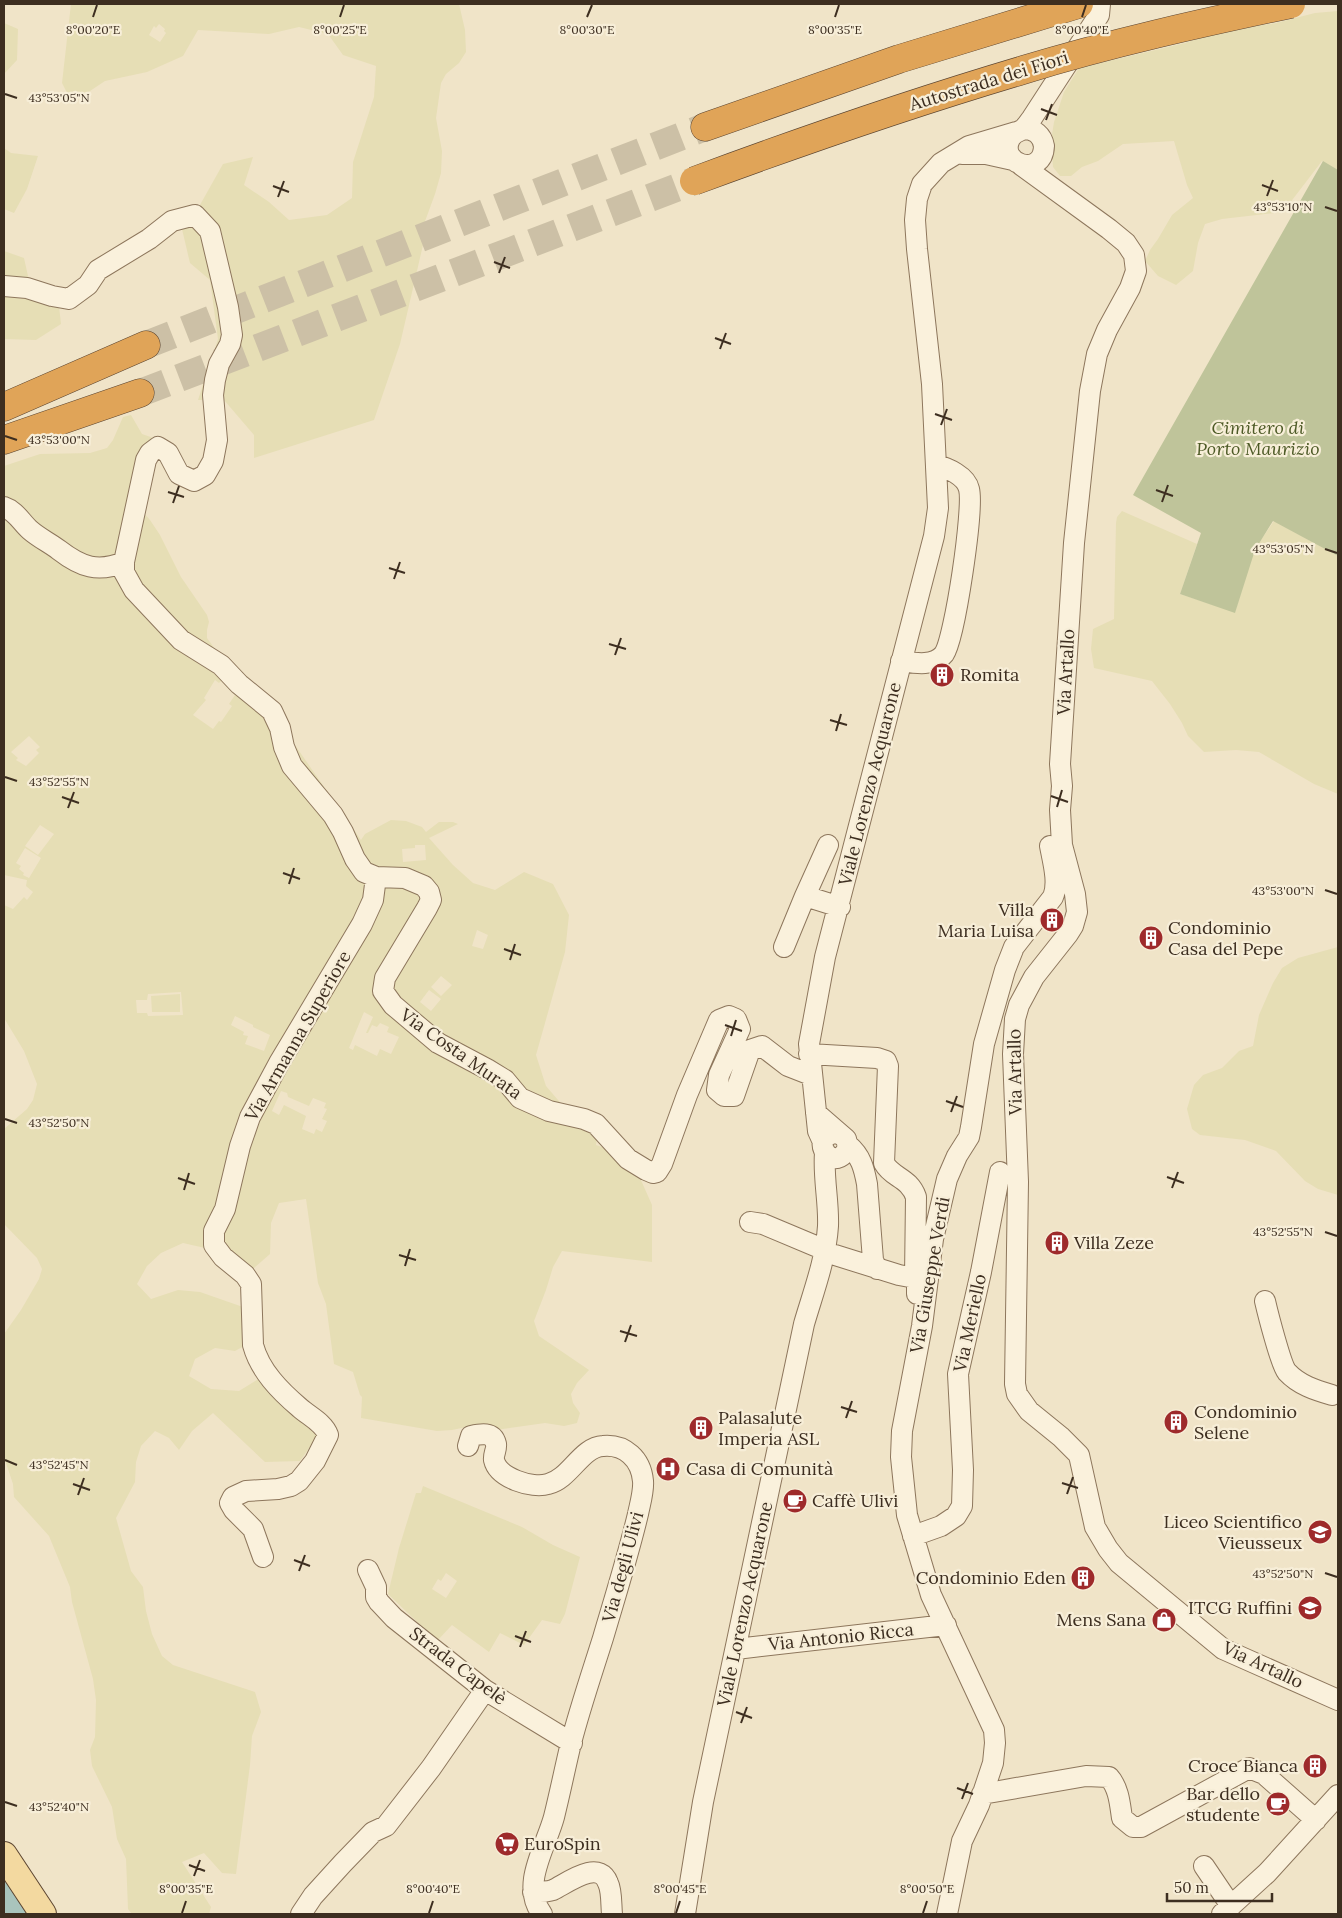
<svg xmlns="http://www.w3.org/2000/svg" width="1342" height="1918" font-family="Lora,serif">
<rect width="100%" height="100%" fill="#f0e4c8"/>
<path fill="#e6deb5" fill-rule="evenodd" d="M71,4H459L465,30L466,52L459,63L446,74L441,83L436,118L442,151L441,173L435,194L420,235L423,245L400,344L374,420L254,458V435L224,400H198L218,339L210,280L190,263L182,229L196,212L223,164L253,157L244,185L269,202L289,220L327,215L352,198L353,162L374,97L376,66L343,55L328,34L299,27L269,34L198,30L183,56L147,72L105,81L72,103L62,83ZM159,24L165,29L164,31L166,33L160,42L149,35L154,26L156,28Z
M1338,11V171L1322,161L1283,212L1222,219L1205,224L1198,243L1193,271L1176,285L1158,276L1145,261L1150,250L1158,239L1172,215L1193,198L1187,185L1174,141L1123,144L1098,161L1082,167L1071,176H1060L1053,167L1051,141L1054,122L1064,92L1079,68L1185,43L1208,35L1230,30L1276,23L1315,13Z
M4,23L18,29L17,60L4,74Z
M4,148L11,153L38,156L27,189L14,213L4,209Z
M4,251L24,258L32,294L59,306L61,324L36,340L4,339Z
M131,415L142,434L159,440L137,505L150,520L160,535L181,577L207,615L209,622L207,630V638L215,649L226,657L281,725L361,840L365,834L391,820L406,821L422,827L426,832L439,822H453L458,824L429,838L453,865L473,883L495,890L524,872L553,884L569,915L565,952L536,1055L546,1086L570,1114L600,1115L596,1145L608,1149L640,1178L652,1205V1262L562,1251L553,1267L546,1290L534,1321L539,1336L589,1370L577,1383L571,1394L573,1403L580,1413L577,1423L564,1426L545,1423L488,1431L476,1425L452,1430L437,1431L361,1418L362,1397L360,1395L353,1372L334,1364L326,1304L318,1283L306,1199L279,1203L271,1223L270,1254L254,1268L225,1262L205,1248L183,1243L161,1253L147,1266L137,1284L151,1299L178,1290L200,1292L243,1307L242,1328L246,1345L235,1351L215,1348L195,1359L189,1376L211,1389L239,1391L260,1378L321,1431L300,1461L265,1462L213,1413L192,1431L179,1450L169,1438L155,1431L141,1446L136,1462L135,1482L116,1518L131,1571L143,1587L146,1611L152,1634L162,1656L173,1665L255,1692L261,1712L252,1736L250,1765L236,1874L222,1873L204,1853L182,1862L211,1907L209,1914H132L128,1909L126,1859L117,1839L112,1807L92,1766L90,1750L95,1737L96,1700L93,1679L72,1602L70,1587L49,1536L14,1497L13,1484L4,1457V1334L21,1310L39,1279L42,1269L37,1258L4,1224V1129L27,1109L33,1100L37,1084L24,1051L4,1018V905L13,909L24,897L27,900L33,892L26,886L27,880L4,875V466L40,454L90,453L107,448L113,440L123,417ZM215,680L219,683L221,681L230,687L229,689L235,695L229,704L232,706L221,722L219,721L213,729L193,715L206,700L204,698ZM29,736L40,747L36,750L39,753L26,766L16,760L18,758L11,752ZM40,825L54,834L38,855L25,846ZM415,845H425L426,860L403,862L402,849L415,848ZM25,848L41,858L29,878L23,875L24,873L19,869L21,866L16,863ZM477,930L488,935L483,949L472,946ZM441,976L452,985L441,996L431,987ZM429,990L441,999L431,1011L420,1002ZM181,992L183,1015L148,1016L147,1013H137L136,1000H147L148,994ZM364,1012L373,1017L366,1033H368L372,1025L377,1027L380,1023L389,1027L387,1032L399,1037L391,1054L380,1049L377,1056L355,1045L353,1050L349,1048ZM235,1016L253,1025V1027L270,1035L264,1051L245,1044L248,1036L243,1035L244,1032L231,1025ZM281,1091L287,1093L288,1097L309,1106L313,1098L326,1103L324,1108L327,1109L322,1119L327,1121L322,1132L316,1129L314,1134L302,1129L306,1116L284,1105L279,1115L272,1111Z
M1122,511L1197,544L1180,594L1235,612L1254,550L1274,521L1338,556V794L1314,784L1259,752L1236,750L1204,752L1188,736L1182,723L1170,704L1152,681L1094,668L1091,649L1093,629L1114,619L1116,523L1117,517Z
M1338,947V1195L1318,1189L1305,1181L1276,1151L1245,1140L1200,1135L1192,1129L1187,1109L1194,1085L1203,1075L1222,1068L1239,1051L1253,1046L1259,1015L1273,983L1282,968L1298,958Z
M180,994V1012H152L151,996Z
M423,1486L522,1527L553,1545L580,1557L565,1614L560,1624L542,1620L524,1645L500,1633L489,1652L452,1625L437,1641L388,1594L399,1548L416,1493H421ZM446,1573L457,1581L446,1598L432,1589L438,1579L441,1581Z"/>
<path fill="#bfc49a" d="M1323,161L1338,170V556L1273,521L1255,550L1235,613L1180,594L1201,533L1133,495Z"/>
<path fill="#a9c4bc" stroke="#6f938a" d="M4,1865L36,1914H4Z"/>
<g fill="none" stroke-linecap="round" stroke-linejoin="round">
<path stroke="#ccc0a6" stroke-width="28" stroke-dasharray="28 14" stroke-linecap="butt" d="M146,345L705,127
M140,393L694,181"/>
<defs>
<path id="minor" d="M1023,129C1035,129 1042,135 1044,146C1043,179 997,164 1010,139C1013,133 1017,132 1022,130C1026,127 1029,122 1032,118L1099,15L1100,4
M962,154H986L1013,160
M1021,165L1109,229L1126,243L1134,255L1136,271L1130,288L1107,330L1097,354L1090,391L1074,543L1060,764L1062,786L1060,810L1062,845L1075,894L1077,912L1073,926L1068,934L1034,977L1019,1005L1015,1019L1013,1054L1018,1182L1015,1384L1017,1394L1029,1411L1061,1437L1079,1455L1095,1527L1108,1549L1119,1563L1223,1649L1338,1700
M4,286L27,288L52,296L69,299L88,285L98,270L149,239L172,221L195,215L210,231L228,307L232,335L230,344L219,364L215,380L213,395L217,440L213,461L205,475L194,481L179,474L168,453L158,447L150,453L146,460L124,562V572L134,590L181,640L221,665L239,684L272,711L280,728L284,747L292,766L333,815L343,832L355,859L364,872L376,877L405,878L424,886L429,892L431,900L427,908L385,978L383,991L393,1005L438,1043L487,1069L505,1080L520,1098L549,1111L584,1119L596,1124L628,1159L646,1170L653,1173L657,1172L662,1164L687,1095L719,1020L729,1016L736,1019L740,1029L719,1075L717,1090L724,1096H734L750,1050L762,1046L788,1066L811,1075
M4,507C16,511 21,522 30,530C39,538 50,543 59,550C81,567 98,573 124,562
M901,661C914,663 934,667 944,654C955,638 974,508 969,489C966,476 948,468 936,465
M828,845L805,896L840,907
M784,947L805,896
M809,1054L877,1058L886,1061L888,1066L884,1163C892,1178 909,1177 916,1197L915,1278L917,1284V1294
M816,1113L846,1139C848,1145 848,1150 844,1154C828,1170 809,1135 837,1133
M823,1142L818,1131L809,1044L825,957L934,536L938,508L932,384L917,249L915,220L917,199L922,184L941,163L969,146L1016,132
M848,1145C861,1156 864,1168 867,1184L873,1260L877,1269
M750,1222L763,1224L825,1250
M835,1255L899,1275L915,1278
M1265,1301C1268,1314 1281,1365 1287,1372C1299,1385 1315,1390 1332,1395
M468,1446L471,1436C480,1434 493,1431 496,1444C497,1449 493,1455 494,1460C498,1478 532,1489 548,1484C570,1479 581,1447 603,1446C625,1444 641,1459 643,1481C644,1491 640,1504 638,1514C628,1556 615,1597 603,1638C592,1673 580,1708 571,1743C565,1768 560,1793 554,1817C546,1847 520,1885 542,1914
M913,1536L941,1526L956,1516L962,1506L963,1470L958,1374L981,1272L1000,1172
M263,1557L253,1529L234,1510L230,1503L233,1497L246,1491L278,1489L291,1486L299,1481L315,1461L328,1435C324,1423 309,1416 300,1408C280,1391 260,1371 253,1345L251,1284L245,1275L223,1257L214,1245V1231L225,1209L240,1146L250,1117L279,1063L362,924L373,900L376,877
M368,1570L376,1587V1597L379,1602L394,1618L485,1690L572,1743
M736,1649L946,1625
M982,1794L1086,1776L1109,1777C1119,1788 1120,1805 1122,1818L1133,1827H1141L1249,1768L1264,1774L1316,1820
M1204,1866L1231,1906
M533,1892C540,1892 547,1892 553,1890C566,1884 599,1858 608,1883C612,1891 611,1905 612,1914
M301,1914L313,1896L343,1863L373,1832L386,1826L431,1768L485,1690
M685,1914L703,1802L804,1324C813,1293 826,1259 828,1226C829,1202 823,1177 825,1153
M947,1914L962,1841L979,1805L993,1763L995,1743L994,1730L931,1595L907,1515L901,1457L902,1431L922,1326L933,1239L947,1179L957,1156L969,1137L971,1127L984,1044L1005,970L1014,947L1053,897C1059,883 1053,862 1050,846
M1222,1914L1267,1873L1338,1795"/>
<path id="major" d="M4,1855L43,1914"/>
<path id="highway" d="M705,127L899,59L1079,4
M4,407L146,345
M4,440L140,393"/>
</defs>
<use href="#minor" stroke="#8d765c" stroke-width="22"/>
<use href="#major" stroke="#5b4430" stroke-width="28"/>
<use href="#highway" stroke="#5b4430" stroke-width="29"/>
<use href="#minor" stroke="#faf1dc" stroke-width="20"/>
<use href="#major" stroke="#f3d9a0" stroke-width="26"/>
<use href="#highway" stroke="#e0a458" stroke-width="28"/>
<defs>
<path id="highway-bridge" d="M694,181C802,141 912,103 1023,70C1111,43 1201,23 1291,4"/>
</defs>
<use href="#highway-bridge" stroke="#5b4430" stroke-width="29" stroke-linecap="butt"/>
<use href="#highway-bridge" stroke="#e0a458" stroke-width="28"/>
</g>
<path fill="none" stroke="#3d2e20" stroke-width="2" d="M93,17L97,5M340,17L344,5M587,17L592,5M835,17L839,5M1082,17L1086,5M5,94L17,98M1041,109L1057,115M1046,120L1052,104M1262,185L1278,191M273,186L289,192M1267,196L1273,180M278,197L284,181M1325,207L1337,211M494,262L510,268M499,273L505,257M715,338L731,344M720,349L726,333M935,414L952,420M941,425L947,409M5,436L17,440M1156,490L1173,496M168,492L184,497M1162,502L1168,485M173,503L179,486M1325,549L1337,553M389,568L405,573M394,579L400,562M609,644L626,649M615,655L621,638M830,720L847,725M836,731L841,714M5,777L17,781M1051,796L1068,802M62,797L79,803M1057,807L1062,790M68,808L74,792M283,873L300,879M289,884L294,868M1325,890L1337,894M504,949L521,955M510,960L515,944M725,1025L742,1031M731,1036L736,1020M946,1101L963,1107M951,1112L957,1096M5,1119L17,1123M1167,1177L1184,1183M178,1178L195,1184M1172,1188L1178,1172M184,1190L189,1173M1325,1232L1337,1236M399,1255L416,1260M405,1266L410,1249M620,1331L637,1336M625,1342L631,1325M841,1407L857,1412M846,1418L852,1401M5,1460L17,1465M1062,1483L1078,1488M73,1484L90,1490M1067,1494L1073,1477M78,1495L84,1478M294,1560L310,1566M299,1571L305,1555M1325,1573L1337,1577M515,1636L531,1642M520,1647L526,1631M736,1712L752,1718M741,1723L747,1707M957,1788L973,1794M962,1799L968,1783M5,1802L17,1806M189,1865L205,1871M194,1876L200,1860M182,1913L186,1901M429,1913L433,1901M676,1913L680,1901M923,1913L927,1901"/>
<defs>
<symbol id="building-disc" viewBox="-11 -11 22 22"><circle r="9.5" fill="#9e2a2b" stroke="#f7eed8"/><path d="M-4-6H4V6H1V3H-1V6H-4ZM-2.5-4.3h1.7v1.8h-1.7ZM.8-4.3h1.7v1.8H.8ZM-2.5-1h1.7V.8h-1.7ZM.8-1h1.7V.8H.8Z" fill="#fff"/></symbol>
<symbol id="hospital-disc" viewBox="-11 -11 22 22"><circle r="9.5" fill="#9e2a2b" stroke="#f7eed8"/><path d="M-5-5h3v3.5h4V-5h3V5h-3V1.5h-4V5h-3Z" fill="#fff"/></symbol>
<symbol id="cafe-disc" viewBox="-11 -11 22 22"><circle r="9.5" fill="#9e2a2b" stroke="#f7eed8"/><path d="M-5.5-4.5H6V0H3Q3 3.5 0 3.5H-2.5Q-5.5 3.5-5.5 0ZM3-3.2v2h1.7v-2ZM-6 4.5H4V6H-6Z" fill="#fff"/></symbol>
<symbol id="university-disc" viewBox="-11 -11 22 22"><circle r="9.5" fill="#9e2a2b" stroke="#f7eed8"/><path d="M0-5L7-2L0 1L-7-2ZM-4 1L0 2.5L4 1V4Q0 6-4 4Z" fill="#fff"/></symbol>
<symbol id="shop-disc" viewBox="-11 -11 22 22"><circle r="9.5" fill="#9e2a2b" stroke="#f7eed8"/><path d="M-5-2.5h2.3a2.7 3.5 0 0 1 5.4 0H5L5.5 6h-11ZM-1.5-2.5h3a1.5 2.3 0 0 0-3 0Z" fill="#fff"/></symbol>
<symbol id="supermarket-disc" viewBox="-11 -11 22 22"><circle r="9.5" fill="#9e2a2b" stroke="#f7eed8"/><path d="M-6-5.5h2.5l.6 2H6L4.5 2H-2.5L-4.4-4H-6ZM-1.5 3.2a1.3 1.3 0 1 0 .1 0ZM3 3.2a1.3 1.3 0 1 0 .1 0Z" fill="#fff"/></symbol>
</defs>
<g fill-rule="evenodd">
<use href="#building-disc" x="928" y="661" width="28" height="28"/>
<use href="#building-disc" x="1038" y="906" width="28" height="28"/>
<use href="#building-disc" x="1137" y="924" width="28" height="28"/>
<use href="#building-disc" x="1043" y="1229" width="28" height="28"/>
<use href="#building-disc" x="1162" y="1408" width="28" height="28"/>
<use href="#building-disc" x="687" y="1414" width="28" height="28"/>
<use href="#hospital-disc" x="654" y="1455" width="28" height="28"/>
<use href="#cafe-disc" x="781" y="1487" width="28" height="28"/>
<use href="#university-disc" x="1306" y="1518" width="28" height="28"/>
<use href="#building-disc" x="1069" y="1564" width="28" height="28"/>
<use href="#university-disc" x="1296" y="1594" width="28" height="28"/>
<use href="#shop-disc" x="1150" y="1606" width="28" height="28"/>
<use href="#building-disc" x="1301" y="1752" width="28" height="28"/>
<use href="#cafe-disc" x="1264" y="1790" width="28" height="28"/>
<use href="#supermarket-disc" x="493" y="1830" width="28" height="28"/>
</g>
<g text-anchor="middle" stroke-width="4.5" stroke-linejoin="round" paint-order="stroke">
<g font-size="18" fill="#3d2e20" stroke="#f7eed8">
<text transform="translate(989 81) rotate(-17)" y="6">Autostrada dei Fiori</text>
<text transform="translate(1066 672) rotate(-87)" y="6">Via Artallo</text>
<text transform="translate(870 784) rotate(-76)" y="6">Viale Lorenzo Acquarone</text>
<text transform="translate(298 1036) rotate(-60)" y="6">Via Armanna Superiore</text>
<text transform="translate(461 1054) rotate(35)" y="6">Via Costa Murata</text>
<text transform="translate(1015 1072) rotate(-91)" y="6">Via Artallo</text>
<text transform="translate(930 1275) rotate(-80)" y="6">Via Giuseppe Verdi</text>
<text transform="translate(970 1323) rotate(-78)" y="6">Via Meriello</text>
<text transform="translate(623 1567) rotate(-75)" y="6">Via degli Ulivi</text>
<text transform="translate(745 1604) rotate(-78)" y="6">Viale Lorenzo Acquarone</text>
<text transform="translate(841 1637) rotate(-6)" y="6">Via Antonio Ricca</text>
<text transform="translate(1263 1665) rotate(25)" y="6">Via Artallo</text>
<text transform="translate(458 1666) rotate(37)" y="6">Strada Capelè</text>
</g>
<g font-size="18" font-style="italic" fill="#4d5a26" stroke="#f7eed8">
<text x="1258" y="434">Cimitero di<tspan x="1258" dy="21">Porto Maurizio</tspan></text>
</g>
<g font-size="18" fill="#3d2e20" stroke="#f7eed8" text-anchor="start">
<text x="960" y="681">Romita</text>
<text x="1034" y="916" text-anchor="end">Villa<tspan x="1034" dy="21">Maria Luisa</tspan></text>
<text x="1168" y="934">Condominio<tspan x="1168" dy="21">Casa del Pepe</tspan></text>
<text x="1074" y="1249">Villa Zeze</text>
<text x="1194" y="1418">Condominio<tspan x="1194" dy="21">Selene</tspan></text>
<text x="718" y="1424">Palasalute<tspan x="718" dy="21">Imperia ASL</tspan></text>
<text x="686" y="1475">Casa di Comunità</text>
<text x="812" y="1507">Caffè Ulivi</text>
<text x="1302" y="1528" text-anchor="end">Liceo Scientifico<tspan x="1302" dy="21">Vieusseux</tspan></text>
<text x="1066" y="1584" text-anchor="end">Condominio Eden</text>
<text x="1292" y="1614" text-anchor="end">ITCG Ruffini</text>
<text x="1146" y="1626" text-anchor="end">Mens Sana</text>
<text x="1298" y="1772" text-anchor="end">Croce Bianca</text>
<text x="1260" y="1800" text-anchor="end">Bar dello<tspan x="1260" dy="21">studente</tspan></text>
<text x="524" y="1850">EuroSpin</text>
</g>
</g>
<g font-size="12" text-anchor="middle" fill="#3d2e20" stroke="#f7eed8" stroke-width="4.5" stroke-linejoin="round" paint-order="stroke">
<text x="587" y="34">8°00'30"E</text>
<text x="835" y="34">8°00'35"E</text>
<text x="1082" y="34">8°00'40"E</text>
<text x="93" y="34">8°00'20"E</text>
<text x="340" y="34">8°00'25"E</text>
<text x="59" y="102">43°53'05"N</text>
<text x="1283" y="211">43°53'10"N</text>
<text x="59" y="444">43°53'00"N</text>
<text x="1283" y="553">43°53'05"N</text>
<text x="59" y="786">43°52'55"N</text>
<text x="1283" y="895">43°53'00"N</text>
<text x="59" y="1127">43°52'50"N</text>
<text x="1283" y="1236">43°52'55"N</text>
<text x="59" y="1469">43°52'45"N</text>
<text x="1283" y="1578">43°52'50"N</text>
<text x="59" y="1811">43°52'40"N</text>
<text x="186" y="1893">8°00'35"E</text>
<text x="433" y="1893">8°00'40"E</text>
<text x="680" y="1893">8°00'45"E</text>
<text x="927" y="1893">8°00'50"E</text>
</g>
<rect width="1342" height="1918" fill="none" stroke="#3d2e20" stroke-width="10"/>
<path d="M1167 1893v8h105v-8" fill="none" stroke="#3d2e20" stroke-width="2.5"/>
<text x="1174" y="1893" font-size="15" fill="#3d2e20" stroke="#f7eed8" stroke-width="4" paint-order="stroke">50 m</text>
</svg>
